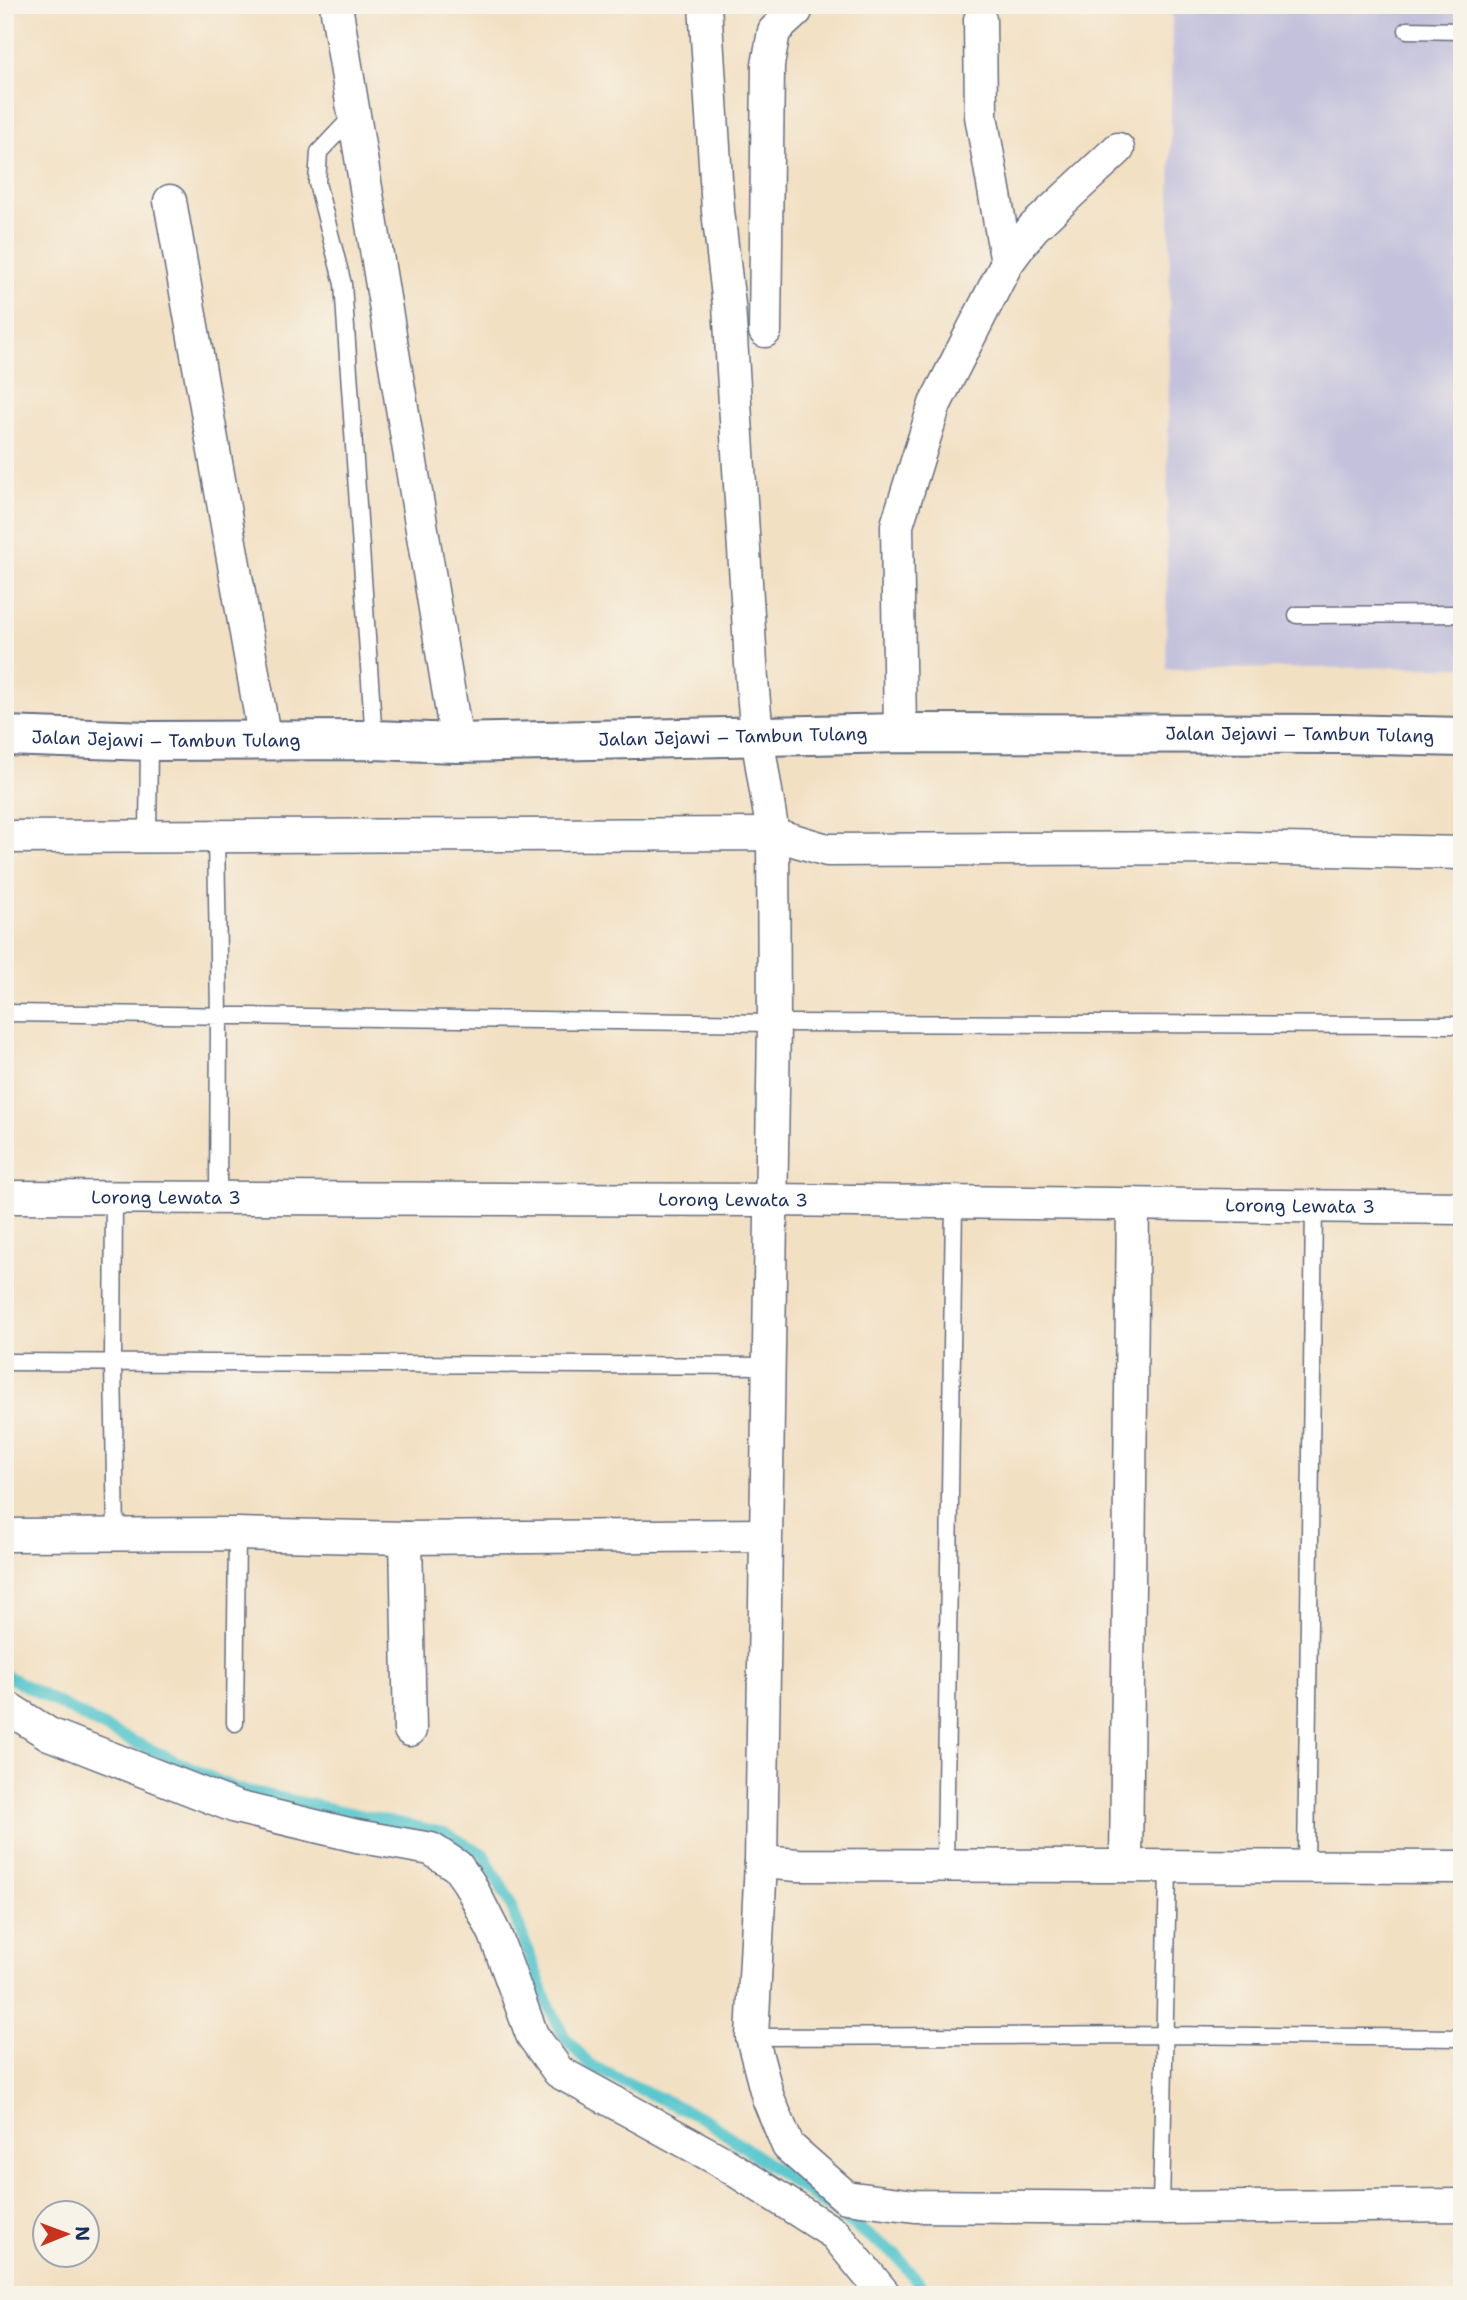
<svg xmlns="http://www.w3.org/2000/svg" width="1467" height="2300" font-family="'Shantell Sans',sans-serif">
<rect width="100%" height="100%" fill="#f7f3e8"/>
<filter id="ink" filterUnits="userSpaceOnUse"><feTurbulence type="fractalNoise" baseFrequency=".0143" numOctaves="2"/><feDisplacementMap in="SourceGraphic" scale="14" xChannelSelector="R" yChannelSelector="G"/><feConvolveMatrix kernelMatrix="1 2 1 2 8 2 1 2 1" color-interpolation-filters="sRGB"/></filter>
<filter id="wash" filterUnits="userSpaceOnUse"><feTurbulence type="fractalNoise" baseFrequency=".00686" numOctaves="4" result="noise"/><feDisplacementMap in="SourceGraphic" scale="28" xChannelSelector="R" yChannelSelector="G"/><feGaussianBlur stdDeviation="1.57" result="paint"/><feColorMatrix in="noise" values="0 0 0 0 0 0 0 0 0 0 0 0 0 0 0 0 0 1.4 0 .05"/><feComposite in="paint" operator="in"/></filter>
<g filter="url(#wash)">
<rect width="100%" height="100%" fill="#f2e0c3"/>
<path fill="#c3c1db" d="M1172,5H1462V667L1166,669Z"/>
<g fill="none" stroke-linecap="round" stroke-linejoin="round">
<path stroke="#5ac7ce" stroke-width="12" d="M5,1675L117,1734L233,1788L445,1833L483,1854L509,1900L546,2000L564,2036L589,2065L706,2120L896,2255L929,2295"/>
</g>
</g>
<g filter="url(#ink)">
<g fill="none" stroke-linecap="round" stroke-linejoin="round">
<defs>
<path id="lane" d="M1407,30L1462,31
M352,117L319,152L317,183L343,284L374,740
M1297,615L1462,614
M148,837L149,741
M216,837L219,1014L218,1198
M5,1013L774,1023L1462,1025
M114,1197L113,1362L116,1535
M5,1362L768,1366
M235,1723L237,1534
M945,1864L954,1202
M1306,1867L1314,1206
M752,2037L1165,2035L1462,2038
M1161,2208L1168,1867"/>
<g id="street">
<path d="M336,5L457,743"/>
<path d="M705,5L718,211L729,305L752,680L757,736L773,834L774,1023L761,1862L752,2037L768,2098L788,2146L846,2197L915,2206L1161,2208L1462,2205"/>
<path d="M980,20L981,116L1007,263"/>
<path d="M170,201L265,741"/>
<path d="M765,331L768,65L774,31L796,11L798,5"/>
<path d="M900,733L897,525L935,404L1007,263L1033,228L1118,149"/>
<path d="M5,837L773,834L827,850L1237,848L1462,853"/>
<path id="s1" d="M5,1197L770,1200L1462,1208"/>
<path d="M5,1535L237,1534L406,1538L765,1535"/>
<path d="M406,1538L410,1730"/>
<path d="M5,1706L49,1734L236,1807L357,1836L431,1849L457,1866L469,1883L495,1934L532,2035L559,2072L719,2160L835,2234L885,2295"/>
<path d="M761,1862L798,1865L1462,1867"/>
<path d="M1126,1866L1133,1204"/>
</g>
<g id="secondary">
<path id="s2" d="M5,736L149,741L374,740L457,743L900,733L1340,734L1462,737"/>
</g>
</defs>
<use href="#lane" stroke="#666d81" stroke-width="19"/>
<use href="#street" stroke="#666d81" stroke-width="35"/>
<use href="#secondary" stroke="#666d81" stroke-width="42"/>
<use href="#lane" stroke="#fff" stroke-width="16"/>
<use href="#street" stroke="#fff" stroke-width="32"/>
<use href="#secondary" stroke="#fff" stroke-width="38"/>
</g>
</g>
<g text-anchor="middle" stroke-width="5" stroke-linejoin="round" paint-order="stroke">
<g font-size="18" fill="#1b2f5e" stroke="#f7f3e8">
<text dy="6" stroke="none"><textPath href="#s2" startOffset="1295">Jalan Jejawi – Tambun Tulang</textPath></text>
<text dy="6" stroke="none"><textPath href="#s2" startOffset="728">Jalan Jejawi – Tambun Tulang</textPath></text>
<text dy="6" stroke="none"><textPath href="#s2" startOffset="161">Jalan Jejawi – Tambun Tulang</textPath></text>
<text dy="6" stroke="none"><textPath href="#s1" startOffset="161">Lorong Lewata 3</textPath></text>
<text dy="6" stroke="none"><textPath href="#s1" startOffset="728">Lorong Lewata 3</textPath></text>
<text dy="6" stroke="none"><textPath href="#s1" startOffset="1295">Lorong Lewata 3</textPath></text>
</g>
</g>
<rect width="1467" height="2300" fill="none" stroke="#f7f3e8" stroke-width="28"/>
<g transform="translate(66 2234) rotate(89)"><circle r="33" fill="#f7f3e8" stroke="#9fa5b1" stroke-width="2"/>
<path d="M0-5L12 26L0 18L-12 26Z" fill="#c8321e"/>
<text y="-10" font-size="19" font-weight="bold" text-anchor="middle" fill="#1b2f5e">N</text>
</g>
</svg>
